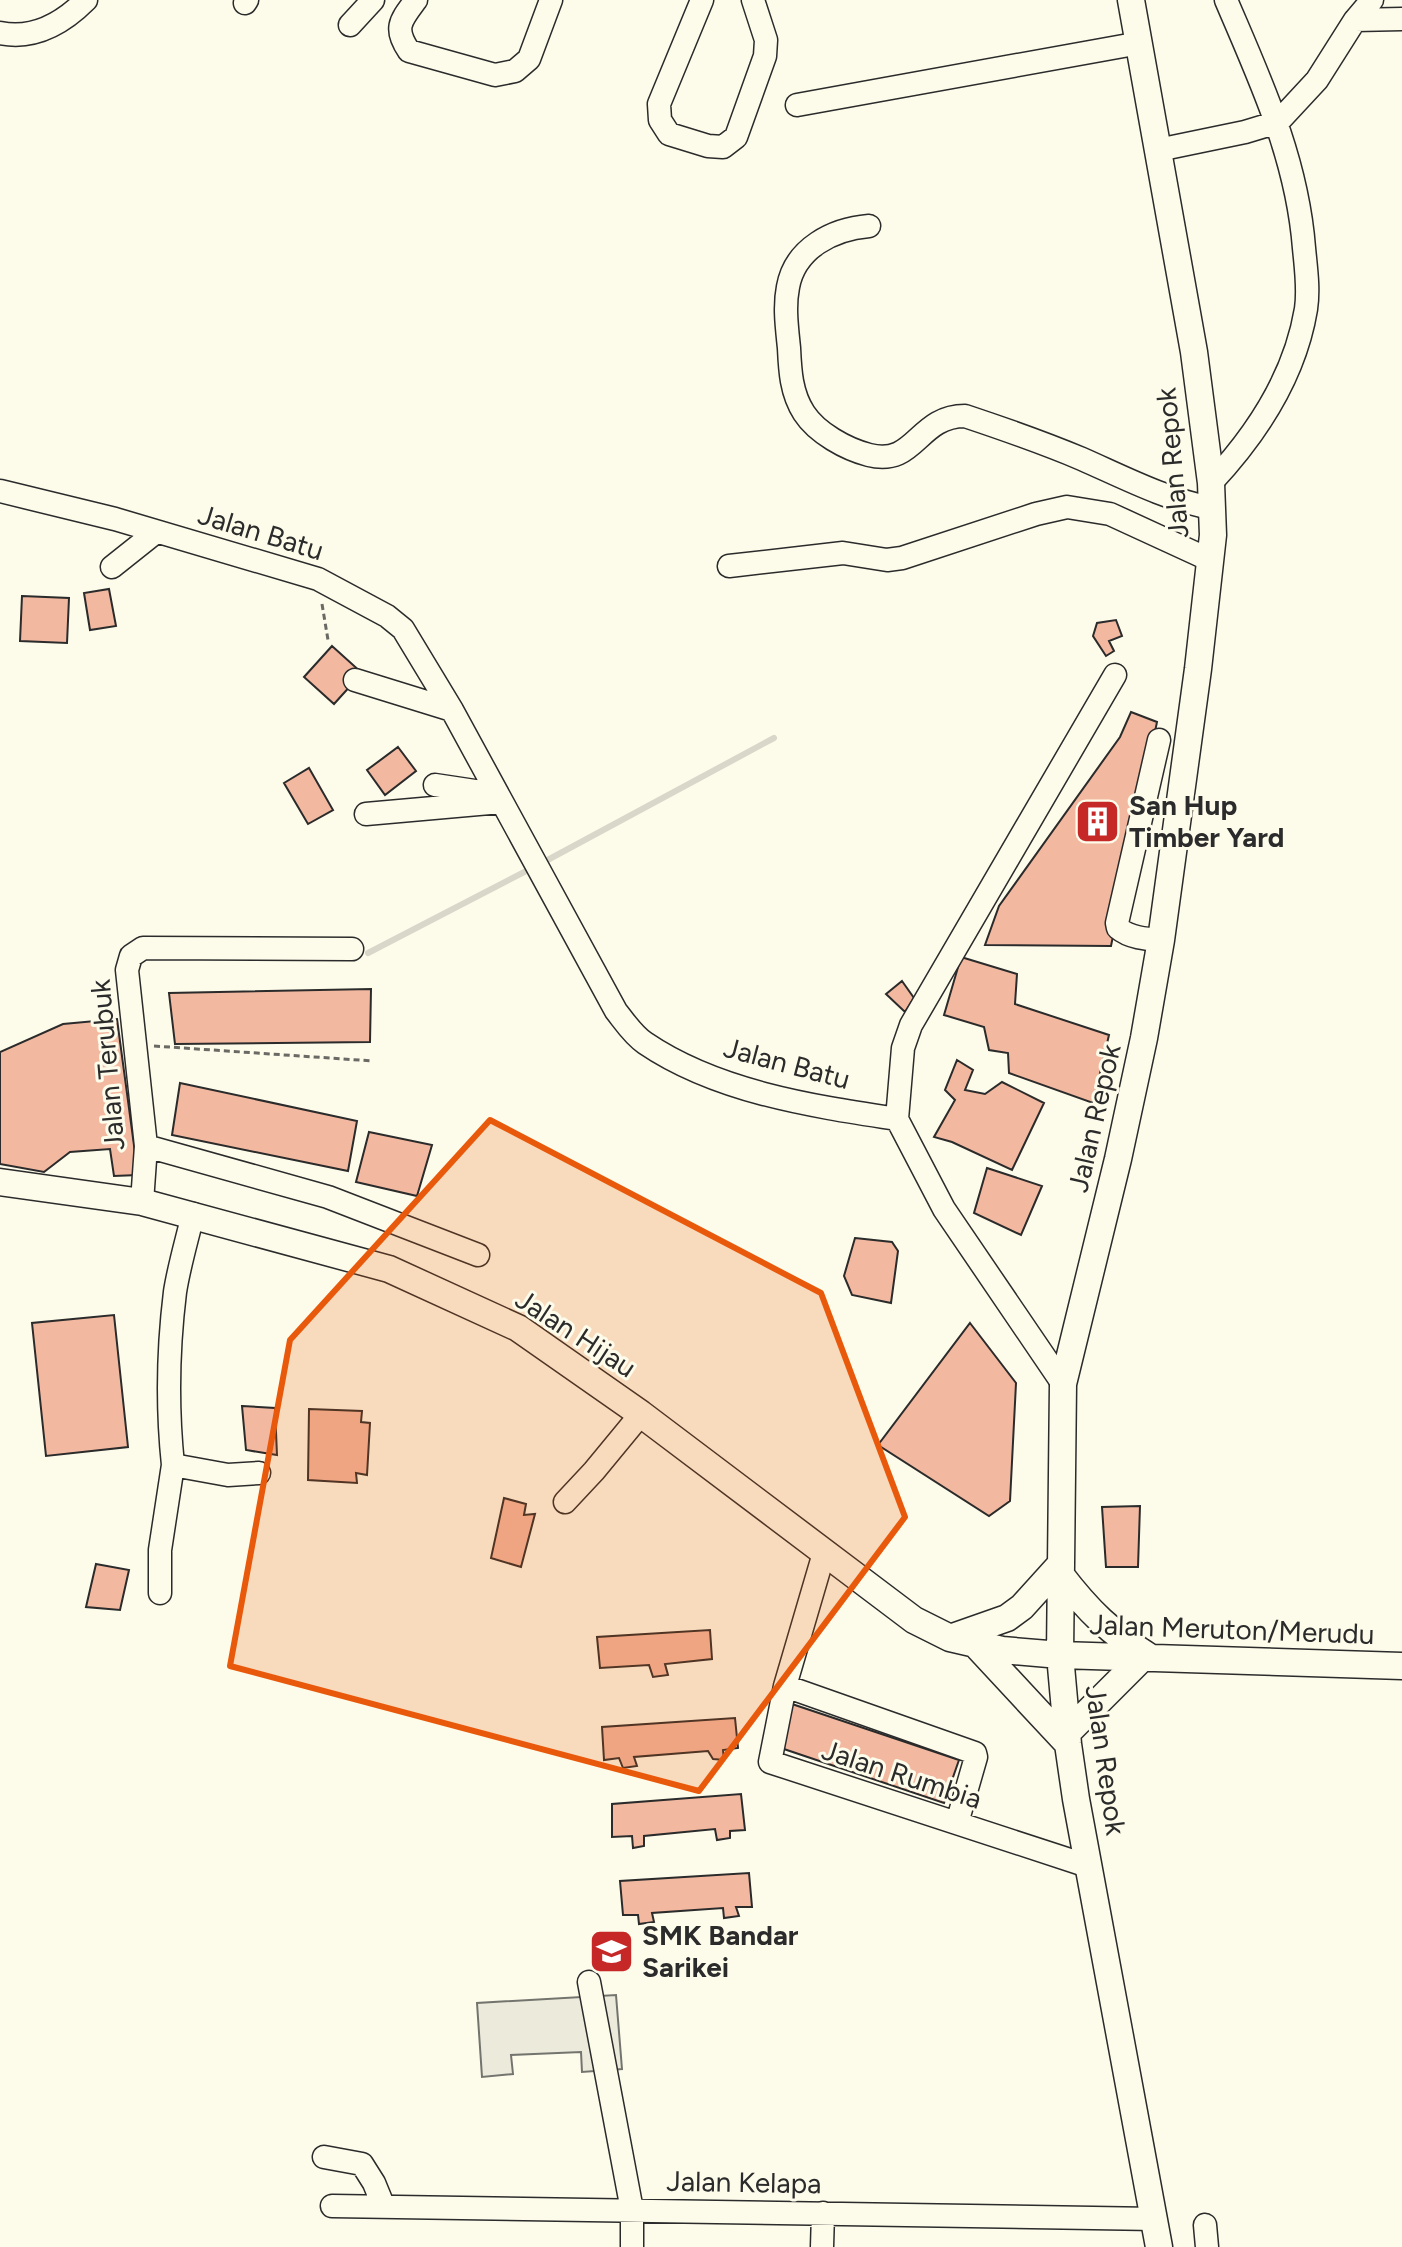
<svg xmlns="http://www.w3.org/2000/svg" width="1402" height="2247" font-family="Figtree,sans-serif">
<rect width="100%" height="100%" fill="#fdfbea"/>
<path fill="#eceadb" stroke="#74746e" stroke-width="2" d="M616,1995L622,2069L582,2072L581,2052L511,2055L513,2074L482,2077L477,2003Z"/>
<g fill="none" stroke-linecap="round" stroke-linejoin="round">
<path stroke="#d8d7c9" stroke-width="6" d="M542,863L774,738
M368,953L532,868"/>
</g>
<path fill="#f2b8a0" stroke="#2b2b2b" stroke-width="2" d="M109,589L116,626L90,630L84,593Z
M22,596L69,598L67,643L20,641Z
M1116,620L1122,636L1109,641L1114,651L1106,656L1093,636L1097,623Z
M332,646L362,673L334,704L304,677Z
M1131,712L1157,722L1111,946L985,945L999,906L1120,737Z
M398,747L416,771L385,795L367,770Z
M309,768L333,810L308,824L284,783Z
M961,957L1017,974L1015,1004L1109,1035L1093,1103L1009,1073L1008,1053L989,1050L984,1027L944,1015Z
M902,981L914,998L905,1012L886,994Z
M371,989L370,1042L175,1044L169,993Z
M117,1019L138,1175L114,1176L110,1149L70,1152L44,1172L0,1164V1052L63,1024Z
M957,1060L973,1070L965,1090L985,1094L1002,1082L1044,1103L1012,1170L952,1142L934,1137L955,1100L945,1090Z
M180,1083L357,1121L348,1171L172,1135Z
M369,1132L432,1145L417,1196L356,1182Z
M987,1168L1042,1186L1021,1235L974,1213Z
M855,1238L892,1242L898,1251L891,1303L852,1295L844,1276Z
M114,1315L128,1447L46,1456L32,1323Z
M970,1323L1016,1383L1010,1501L989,1516L878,1445Z
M242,1406L275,1408L277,1455L246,1450Z
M309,1409L362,1411L361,1422L370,1423L367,1475L356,1473L357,1483L308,1480Z
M504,1498L526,1504L524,1515L535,1514L521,1567L491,1558Z
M1140,1506L1138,1567H1106L1102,1507Z
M96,1564L129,1570L120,1610L86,1607Z
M710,1630L712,1659L665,1664L668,1675L653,1677L649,1665L600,1668L597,1637Z
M786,1702L959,1760L944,1803L775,1746Z
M735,1718L738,1748L723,1750L724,1760L713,1759L708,1751L634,1757L637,1766L623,1768L619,1758L604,1760L602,1727Z
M741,1794L745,1830L730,1831V1838L717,1840L715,1829L644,1836V1846L633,1848L632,1836L612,1837V1804Z
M749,1873L752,1907H736L739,1916L724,1918L723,1908L652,1913L654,1922L639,1924L638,1915H623L620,1881Z"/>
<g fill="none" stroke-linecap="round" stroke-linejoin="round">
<defs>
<path id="minor" d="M416,0C401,20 393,28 409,51L495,75L515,71L529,59L551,0
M702,0L659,104L660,120L669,134L708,146L723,147L736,137L765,56L766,40L753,0
M245,3L247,0
M1355,20L1402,19
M350,25L373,0
M0,33C34,40 63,23 86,0
M797,105L1140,43
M1158,150L1245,132L1278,122L1317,80L1355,20L1372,0
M869,226C833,229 795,248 788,287C784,307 787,328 789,348C790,370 791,393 804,413C817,433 846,449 869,455C916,467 917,416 965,416C1004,429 1044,443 1082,459C1125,478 1165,499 1211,508
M1211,483C1256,435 1295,376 1306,309C1309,289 1306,269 1304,248C1297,158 1261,82 1226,0
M0,491L115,519L318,579L387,616L403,629L452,710L616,1011C624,1021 633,1035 645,1043C717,1092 812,1106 897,1119L944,1209L1063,1384
M729,566L843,553L887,560L902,558L1036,514L1067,507L1110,514L1210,560
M112,567L156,532
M355,680L452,710
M1159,740L1117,923L1118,928C1130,938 1146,939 1161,940
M435,785L488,793
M366,814L501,802
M897,1119L903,1048L911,1025L1115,675
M146,1146L328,1197L478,1255
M142,1202L146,1146L127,970L131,956L143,948L352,949
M193,1214C187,1240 179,1266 175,1292C168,1349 167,1408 173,1465L228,1475L259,1473
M565,1502L594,1471L641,1414
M824,1553L785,1686L770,1762L1088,1866
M160,1593V1550L173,1465
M785,1686L975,1753L976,1757L957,1823
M589,1982L632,2210V2247
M324,2157L362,2164L374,2183L383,2205
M332,2206L1155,2219
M1205,2225L1207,2247
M822,2247L823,2213"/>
<path id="major" d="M1131,0L1194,352L1211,483L1213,535L1198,669L1161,940L1144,1038L1118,1159L1063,1384L1060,1655L1068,1744L1076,1799L1159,2247
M0,1182L142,1202L389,1269L518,1328L641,1414L914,1620L950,1638L1002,1650L1060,1655L1402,1666
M1060,1574C1089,1612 1110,1632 1151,1658
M950,1638L1007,1618L1022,1607L1060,1565
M975,1644L1068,1744
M1067,1733L1142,1658"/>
</defs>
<use href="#minor" stroke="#2b2b2b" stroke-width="25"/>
<use href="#major" stroke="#2b2b2b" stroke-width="29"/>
<path stroke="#6a6964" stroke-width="3" stroke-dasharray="6 4" stroke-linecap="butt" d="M322,604L328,640
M154,1046L373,1061"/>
<use href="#minor" stroke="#fdfbea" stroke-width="22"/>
<use href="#major" stroke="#fdfbea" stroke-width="26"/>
</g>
<path fill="#e8590c" fill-opacity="0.2" stroke="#e8590c" stroke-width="6" stroke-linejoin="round" d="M490,1120L821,1293L905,1517L699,1791L230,1666L290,1340Z"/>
<defs>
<symbol id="building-square" viewBox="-11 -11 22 22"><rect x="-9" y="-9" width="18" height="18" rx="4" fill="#c62828" stroke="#fdfbea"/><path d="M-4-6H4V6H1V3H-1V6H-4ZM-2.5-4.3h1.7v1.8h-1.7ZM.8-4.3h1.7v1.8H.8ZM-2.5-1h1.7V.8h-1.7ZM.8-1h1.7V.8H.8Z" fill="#fff"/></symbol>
<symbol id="school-square" viewBox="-11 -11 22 22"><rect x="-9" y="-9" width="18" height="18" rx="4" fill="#c62828" stroke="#fdfbea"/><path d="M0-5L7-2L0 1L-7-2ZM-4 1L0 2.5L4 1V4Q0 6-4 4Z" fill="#fff"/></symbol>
</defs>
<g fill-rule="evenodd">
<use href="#building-square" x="1072" y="796" width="51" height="51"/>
<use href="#school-square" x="586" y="1926" width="51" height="51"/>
</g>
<g text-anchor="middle" stroke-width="6" stroke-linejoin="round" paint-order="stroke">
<g font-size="28" fill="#2b2b2b" stroke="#fdfbea">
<text transform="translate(1172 463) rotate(-95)" y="10">Jalan Repok</text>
<text transform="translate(261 532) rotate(17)" y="10">Jalan Batu</text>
<text transform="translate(787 1063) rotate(15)" y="10">Jalan Batu</text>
<text transform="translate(107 1065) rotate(-95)" y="10">Jalan Terubuk</text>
<text transform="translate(1094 1118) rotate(-77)" y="10">Jalan Repok</text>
<text transform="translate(576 1333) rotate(33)" y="10">Jalan Hijau</text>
<text transform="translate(1232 1629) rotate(2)" y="10">Jalan Meruton/Merudu</text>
<text transform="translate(1106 1760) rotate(82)" y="10">Jalan Repok</text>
<text transform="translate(902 1774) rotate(18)" y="10">Jalan Rumbia</text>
<text transform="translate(744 2182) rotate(1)" y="10">Jalan Kelapa</text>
</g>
<g font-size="28" font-weight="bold" fill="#2b2b2b" stroke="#fdfbea" text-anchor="start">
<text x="1129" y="815">San Hup<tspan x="1129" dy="32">Timber Yard</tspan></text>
<text x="642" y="1945">SMK Bandar<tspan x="642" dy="32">Sarikei</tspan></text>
</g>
</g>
</svg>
